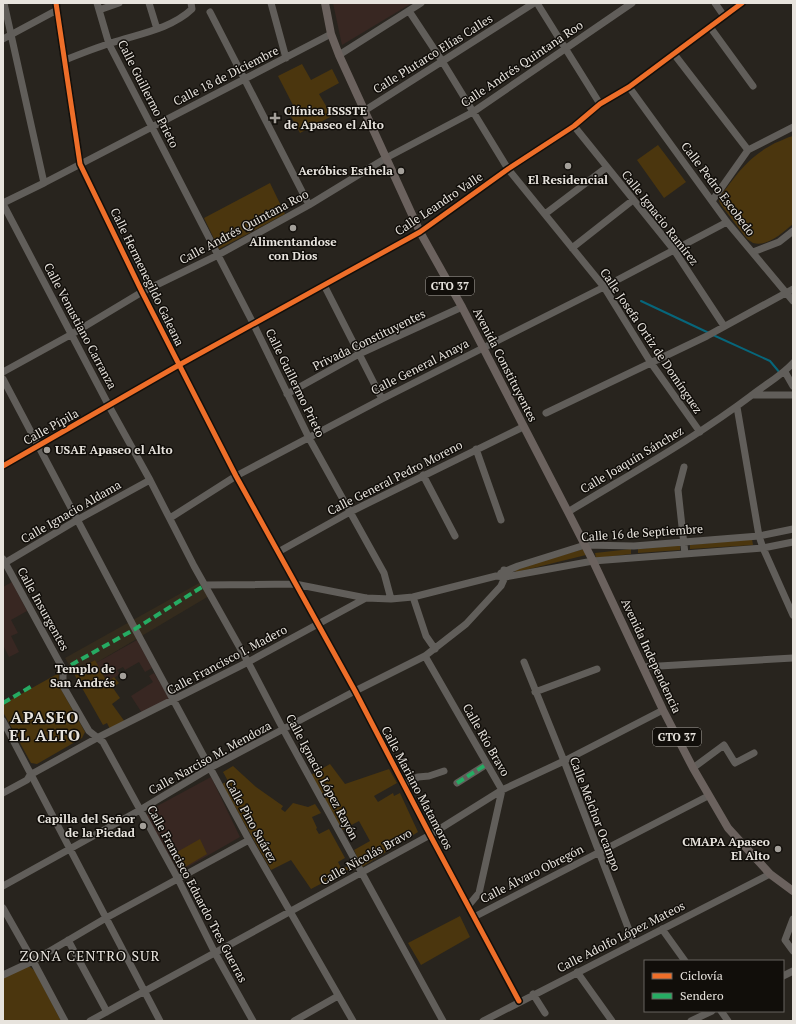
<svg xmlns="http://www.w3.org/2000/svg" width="796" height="1024" font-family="'PT Serif',serif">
<rect width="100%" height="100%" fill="#28241e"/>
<path fill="#342b1d" d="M201,582L209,596L96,663L95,660L73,672L65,658Z"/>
<path fill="#382722" d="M333,3H412L342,45Z
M12,582L27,611L11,620L18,633L11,636L19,652L9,657L3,645V587Z
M137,640L152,668L145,672L139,662L125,670L123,667L117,670L120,674L108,682L96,663Z
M154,673L169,698L142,713L131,696L153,682L149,676Z
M211,777L240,837L179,872L147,817L148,811Z"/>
<path fill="#4b360e" d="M302,64L311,80L332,69L339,83L319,94L332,116L300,133L288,111L294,107L278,76Z
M793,136V224C782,233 768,247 753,243L747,239L721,205L719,201V198C738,173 747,158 775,143C781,141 787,137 793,136Z
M658,145L686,182L664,198L637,160Z
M270,183L285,214L219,249L204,218Z
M752,539L753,545L690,549V545Z
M680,545V550L638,553V549Z
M584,549L586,555L517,572L514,571L519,567Z
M631,549V554L596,558L595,553Z
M95,660L107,682L114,677L119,683L113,688L120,698L112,704L125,722L111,731L107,723L103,725L73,672Z
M59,673L58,684L85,732L82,738L37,764L31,763L3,712V704Z
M330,764L345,784L389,769L397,783L374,796L378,802L393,793L394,796L400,793L418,832L362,867L354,850L370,841L359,821L342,830L311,775Z
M233,766L256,787L283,806L281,809L285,812L293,803L308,807L315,804L321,813L312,817L317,828L316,829L319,834L329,829L345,858L338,862L341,868L349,866L351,868L311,889L291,860L271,870L222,784L228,781L223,772Z
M200,839L207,854L180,870L170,856Z
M460,916L470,937L421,965L408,943Z
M26,967H30L35,971L61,1021H3V978Z"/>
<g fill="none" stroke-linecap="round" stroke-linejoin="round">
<path stroke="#07667b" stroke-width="2" d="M641,301L709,333
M713,335L770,361L780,373"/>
<path stroke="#615e5a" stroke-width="7" d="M4,3L44,183
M56,3L80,164L142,292L236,476L355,691L430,835L519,1001
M97,3L109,44L253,323L309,438L384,573L391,599
M149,3L157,29
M271,3L286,58
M537,3L600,104
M715,3L724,16
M99,10L119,3
M409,11L442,61L508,169L604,287L651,363L700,432
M210,12L309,205
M710,27L753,86
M3,39L57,10
M674,54L748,150
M339,55L421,3
M65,60C80,54 95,48 111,43C138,34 171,29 192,9L191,3
M629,87L727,222L793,301
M364,111L534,3
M574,126L674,250L724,326
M712,201L748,150L793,127
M3,203L44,183L331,34
M3,204L109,406L150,480L194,566L248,662L283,729L443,1021
M545,214L607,167
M572,248L633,200
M753,252L779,242L793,231
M324,285L382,399
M3,372L72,334L142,292L218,255L309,205L386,158L473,112L632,3
M785,372L793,386
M3,379L135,629L249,840L353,1021
M287,394L359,354L462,307
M752,395H793
M737,407L759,536L763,548L793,615
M546,413L707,336L793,289
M476,449L501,520
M3,466L179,365L420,232L508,169L574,126L600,104L629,87L742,3
M684,467L678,490L685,554
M423,475L455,536
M568,512C630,474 694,439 752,395C766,384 781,376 793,363
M170,518L236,476L382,399L604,287L727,222
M278,552L350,512L523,427
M3,559L63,669V686L89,731L103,742L178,879L215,953L253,1021
M3,564L77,520L150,480
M501,573L518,566L585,545L634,546L759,536L793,529
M205,585L295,584L366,598L391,599L413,597L496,576L505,577L593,561L763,548L793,542
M413,597L426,636L435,649
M425,656L502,790L479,893L468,906
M524,662L564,761L634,943
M643,667L793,658
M535,692L597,669
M3,721L160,1021
M693,768L724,745L735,763L754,753
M457,783L487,764
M404,784L418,777L429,776L444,771
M3,793L27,780L30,775L97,738L248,662L366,598
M3,886L140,810L210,768L355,691L425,656L466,624L501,586L505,577L504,570
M3,908L33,961L65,1021
M474,917L708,796
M793,919L785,940L793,951
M662,929L685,961
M68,940L107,1012
M577,972L612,1021
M3,975L33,961L106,918L249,840
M783,976L793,971
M533,994L545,1013
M721,1011L728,1021
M90,1021L430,835L502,790L564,761L663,710
M294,1021L338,996
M483,1021L770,874
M691,1021L712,1011"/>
<path stroke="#6b625e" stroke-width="8" d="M325,3L331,34L339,55L420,232L462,307L568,512L593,561L663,710L693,768L728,828L770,874L793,891"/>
<path stroke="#26ab63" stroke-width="4" stroke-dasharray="8 4" stroke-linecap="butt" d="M71,665L135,629L205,585
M3,703L32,686
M457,783L487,764"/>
<defs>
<path id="cycleway" d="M56,3L80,164L142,292L236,476L355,691L430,835L519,1001
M3,466L179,365L420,232L508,169L574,126L600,104L629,87L742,3"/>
</defs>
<use href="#cycleway" stroke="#110e0a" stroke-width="8"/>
<use href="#cycleway" stroke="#ee6e29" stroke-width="5"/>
</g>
<g fill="#a4a09a" stroke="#110e0a" stroke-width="1.5">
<path d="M273 112h4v4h4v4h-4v4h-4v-4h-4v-4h4z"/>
<circle cx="568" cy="166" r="4"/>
<circle cx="401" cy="171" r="4"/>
<circle cx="293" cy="228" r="4"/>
<circle cx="47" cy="450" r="4"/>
<circle cx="123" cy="676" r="4"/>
<circle cx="143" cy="826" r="4"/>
<circle cx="778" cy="849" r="4"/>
</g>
<g text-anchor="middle" stroke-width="3" stroke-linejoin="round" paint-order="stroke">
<g fill="#110e0a" stroke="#a7a39e" stroke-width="1">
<rect x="426" y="277" width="48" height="18" rx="3"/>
<rect x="653" y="728" width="48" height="18" rx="3"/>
</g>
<g font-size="11" font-weight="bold" fill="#e7e3dd">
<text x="450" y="290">GTO 37</text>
<text x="677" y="741">GTO 37</text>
</g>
<g font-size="12" fill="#e7e3dd" stroke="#110e0a">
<text transform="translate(433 54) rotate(-32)" y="4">Calle Plutarco Elías Calles</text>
<text transform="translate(522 64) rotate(-34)" y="4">Calle Andrés Quintana Roo</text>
<text transform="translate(226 76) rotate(-27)" y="4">Calle 18 de Diciembre</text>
<text transform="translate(148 94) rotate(63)" y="4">Calle Guillermo Prieto</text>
<text transform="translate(718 189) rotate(53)" y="4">Calle Pedro Escobedo</text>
<text transform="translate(439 204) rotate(-34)" y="4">Calle Leandro Valle</text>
<text transform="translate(660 218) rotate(52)" y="4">Calle Ignacio Ramírez</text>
<text transform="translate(244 227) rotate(-28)" y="4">Calle Andrés Quintana Roo</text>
<text transform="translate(147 277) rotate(64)" y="4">Calle Hermenegildo Galeana</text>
<text transform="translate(80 326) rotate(62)" y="4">Calle Venustiano Carranza</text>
<text transform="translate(369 340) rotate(-26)" y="4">Privada Constituyentes</text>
<text transform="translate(651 341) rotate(56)" y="4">Calle Josefa Ortiz de Domínguez</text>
<text transform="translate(505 365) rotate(63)" y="4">Avenida Constituyentes</text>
<text transform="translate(420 367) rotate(-27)" y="4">Calle General Anaya</text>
<text transform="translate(295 383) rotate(64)" y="4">Calle Guillermo Prieto</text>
<text transform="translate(51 427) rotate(-29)" y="4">Calle Pípila</text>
<text transform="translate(632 460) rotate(-31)" y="4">Calle Joaquín Sánchez</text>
<text transform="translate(395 478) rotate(-27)" y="4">Calle General Pedro Moreno</text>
<text transform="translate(71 512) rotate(-30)" y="4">Calle Ignacio Aldama</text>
<text transform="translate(642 533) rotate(-4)" y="4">Calle 16 de Septiembre</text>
<text transform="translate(43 609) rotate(61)" y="4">Calle Insurgentes</text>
<text transform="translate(651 656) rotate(65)" y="4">Avenida Independencia</text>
<text transform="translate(227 660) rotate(-28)" y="4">Calle Francisco I. Madero</text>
<text transform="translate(486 740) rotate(60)" y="4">Calle Río Bravo</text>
<text transform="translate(210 758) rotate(-29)" y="4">Calle Narciso M. Mendoza</text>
<text transform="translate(322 777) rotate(62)" y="4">Calle Ignacio López Rayón</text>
<text transform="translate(417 788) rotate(62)" y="4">Calle Mariano Matamoros</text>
<text transform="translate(595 814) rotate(69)" y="4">Calle Melchor Ocampo</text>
<text transform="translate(251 821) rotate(61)" y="4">Calle Pino Suárez</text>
<text transform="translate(366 857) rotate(-29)" y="4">Calle Nicolás Bravo</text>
<text transform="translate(532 874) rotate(-27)" y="4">Calle Álvaro Obregón</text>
<text transform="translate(197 894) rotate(62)" y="4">Calle Francisco Eduardo Tres Guerras</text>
<text transform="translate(621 937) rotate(-27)" y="4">Calle Adolfo López Mateos</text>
</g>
<g font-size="12" font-weight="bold" fill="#e7e3dd" stroke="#110e0a" text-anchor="end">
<text x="284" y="115" text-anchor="start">Clínica ISSSTE<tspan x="284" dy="14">de Apaseo el Alto</tspan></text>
<text x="393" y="175">Aeróbics Esthela</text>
<text x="568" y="184" text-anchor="middle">El Residencial</text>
<text x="293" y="246" text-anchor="middle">Alimentandose<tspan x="293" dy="14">con Dios</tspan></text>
<text x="55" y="454" text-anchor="start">USAE Apaseo el Alto</text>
<text x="115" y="673">Templo de<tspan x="115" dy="14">San Andrés</tspan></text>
<text x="135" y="823">Capilla del Señor<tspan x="135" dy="14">de la Piedad</tspan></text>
<text x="770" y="846">CMAPA Apaseo<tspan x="770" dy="14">El Alto</tspan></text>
</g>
<g font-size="14" letter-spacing="1" fill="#e7e3dd" stroke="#110e0a">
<text x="90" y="961">ZONA CENTRO SUR</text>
</g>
<g font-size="16" font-weight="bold" letter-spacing="1" fill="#e7e3dd" stroke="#110e0a">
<text x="45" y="723">APASEO<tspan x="45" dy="18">EL ALTO</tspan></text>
</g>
</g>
<rect width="796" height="1024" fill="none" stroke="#e7e3dd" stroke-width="8"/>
<rect x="644" y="960" width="140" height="52" fill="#110e0a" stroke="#67635e"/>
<rect x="652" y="973" width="20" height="6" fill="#ee6e29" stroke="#67635e"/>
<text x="680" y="980" font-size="12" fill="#e7e3dd">Ciclovía</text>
<rect x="652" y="993" width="20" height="6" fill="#26ab63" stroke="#67635e"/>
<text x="680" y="1000" font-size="12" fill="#e7e3dd">Sendero</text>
</svg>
